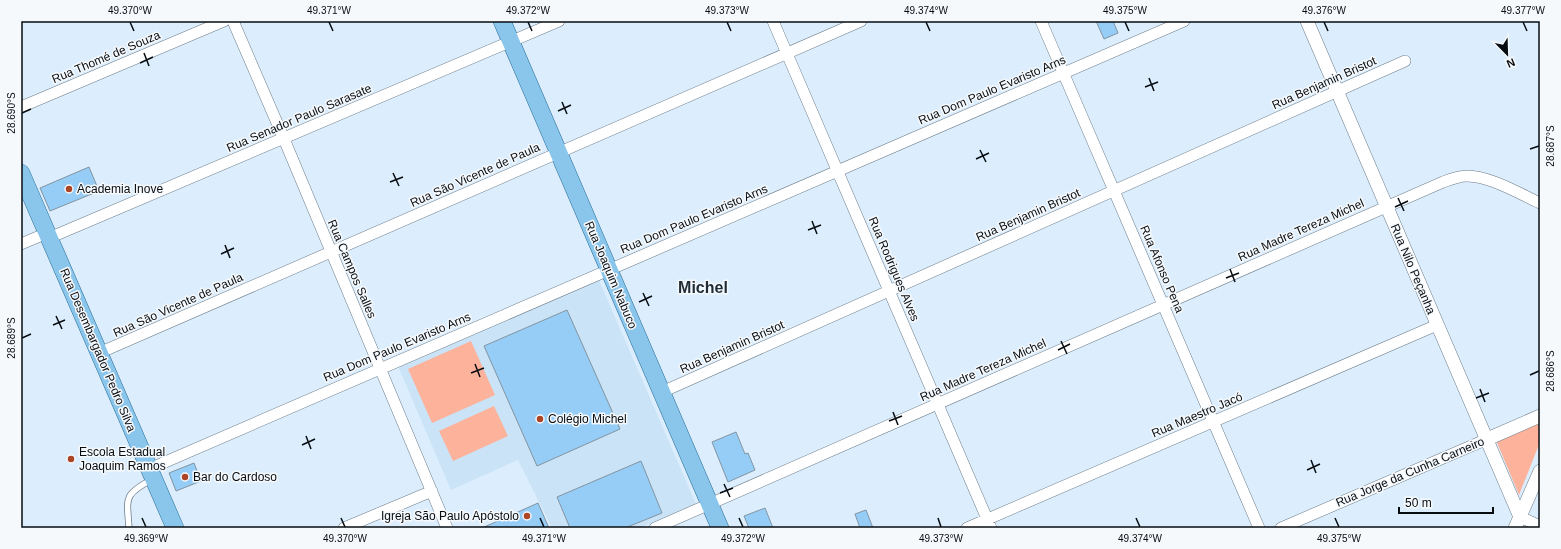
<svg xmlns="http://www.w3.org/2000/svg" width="1561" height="549" font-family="Arial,sans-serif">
<rect width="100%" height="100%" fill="#dceefd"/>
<path fill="#cae3f6" d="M598,278L696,504L639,528H552L518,460L451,490L398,366Z"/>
<path fill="#fdb29c" d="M471,341L495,395L432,423L408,369Z
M494,406L508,436L453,461L439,431Z
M1540,419V442L1519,495L1495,438Z"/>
<path fill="#95cdf7" stroke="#8394a1" d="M1096,21H1113L1118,33L1104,39Z
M89,167L99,191L50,211L40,188Z
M567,310L620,429L537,466L484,346Z
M736,432L745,454L748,453L755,470L728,482L712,442Z
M641,461L662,513L625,528H570L557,497Z
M194,463L201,481L176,491L169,473Z
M538,503L549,528H482Z
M765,508L773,528H749L744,516Z
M866,510L873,528H860L855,514Z"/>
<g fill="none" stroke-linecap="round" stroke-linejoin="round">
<defs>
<path id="service" d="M129,528C127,498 123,495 151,480"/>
<path id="minor" d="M233,21L284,139L447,528
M773,21L991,528
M1041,21L1259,528
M21,107L224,21
M49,238L559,21
M21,244L47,233
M99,353L861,21
M662,392L1405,61
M149,469L1184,21
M1520,517L1540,526
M344,528L432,491
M655,528L1443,182C1451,179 1459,176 1467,176C1490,176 1520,194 1540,203
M967,528L1437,325
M1281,528L1485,440"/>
<path id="tertiary" d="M1307,21L1520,517
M1485,440L1540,416
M1515,528L1540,471"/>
<path id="primary" d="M502,21L720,528
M21,173L175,528"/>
</defs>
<use href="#service" stroke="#6c7c89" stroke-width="7"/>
<use href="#minor" stroke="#6c7c89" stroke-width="12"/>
<use href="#tertiary" stroke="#6c7c89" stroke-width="14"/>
<use href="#primary" stroke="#296c96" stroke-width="18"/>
<use href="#service" stroke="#fff" stroke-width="5.5"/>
<use href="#minor" stroke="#fff" stroke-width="11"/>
<use href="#tertiary" stroke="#fff" stroke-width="13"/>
<use href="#primary" stroke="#8ac5eb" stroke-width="17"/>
</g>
<path fill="none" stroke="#070c11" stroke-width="1.5" d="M130,22L134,31M329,22L333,31M528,22L532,31M727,22L731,31M926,22L930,31M1125,22L1129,31M1324,22L1328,31M1523,22L1527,31M144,53L149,66M140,63L153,57M1149,78L1154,91M1145,87L1158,82M562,102L567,114M558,111L571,105M22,113L31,109M1530,149L1539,146M980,150L986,162M976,159L989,153M393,173L399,186M390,182L403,177M1398,198L1404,211M1395,207L1408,201M812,221L817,234M808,230L821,225M225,245L230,258M221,254L234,248M1230,269L1235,282M1226,278L1239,273M643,293L649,306M639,302L652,296M56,316L62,329M53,325L65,320M22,338L31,334M1061,341L1067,354M1058,350L1070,344M475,364L480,377M471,373L484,368M1530,375L1539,371M1480,389L1485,402M1476,398L1489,393M893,412L898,425M889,421L902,416M306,436L311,449M302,445L315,439M1311,460L1316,473M1307,470L1320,464M724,484L730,497M720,493L733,488M142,518L146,527M341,518L345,527M540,518L544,527M739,518L743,527M938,518L941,527M1136,518L1140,527M1335,518L1339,527"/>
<g fill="#ac4426" stroke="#f6f9fc" stroke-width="1.5">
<circle cx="69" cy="189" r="4"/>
<circle cx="540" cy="419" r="4"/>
<circle cx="71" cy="459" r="4"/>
<circle cx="185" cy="477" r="4"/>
<circle cx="527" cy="516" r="4"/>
</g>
<g text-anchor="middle" stroke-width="3" stroke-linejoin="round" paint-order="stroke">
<g font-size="12" fill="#070c11" stroke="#f6f9fc">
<text transform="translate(106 57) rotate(-23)" y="4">Rua Thomé de Souza</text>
<text transform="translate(1324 83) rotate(-24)" y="4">Rua Benjamin Bristot</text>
<text transform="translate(992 90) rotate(-23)" y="4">Rua Dom Paulo Evaristo Arns</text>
<text transform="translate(299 118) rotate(-23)" y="4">Rua Senador Paulo Sarasate</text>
<text transform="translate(475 175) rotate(-24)" y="4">Rua São Vicente de Paula</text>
<text transform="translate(1028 215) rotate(-24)" y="4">Rua Benjamin Bristot</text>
<text transform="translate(694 219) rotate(-23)" y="4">Rua Dom Paulo Evaristo Arns</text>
<text transform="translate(1301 230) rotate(-24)" y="4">Rua Madre Tereza Michel</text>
<text transform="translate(352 269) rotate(67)" y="4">Rua Campos Salles</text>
<text transform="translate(894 269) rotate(67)" y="4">Rua Rodrigues Alves</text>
<text transform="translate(1162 269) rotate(67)" y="4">Rua Afonso Pena</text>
<text transform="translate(1413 269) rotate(67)" y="4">Rua Nilo Peçanha</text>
<text transform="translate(611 275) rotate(67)" y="4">Rua Joaquim Nabuco</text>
<text transform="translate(178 305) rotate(-24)" y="4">Rua São Vicente de Paula</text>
<text transform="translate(397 347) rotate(-23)" y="4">Rua Dom Paulo Evaristo Arns</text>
<text transform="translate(732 347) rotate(-24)" y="4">Rua Benjamin Bristot</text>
<text transform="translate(98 350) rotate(67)" y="4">Rua Desembargador Pedro Silva</text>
<text transform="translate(983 370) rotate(-24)" y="4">Rua Madre Tereza Michel</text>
<text transform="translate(1197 415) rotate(-23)" y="4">Rua Maestro Jacó</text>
<text transform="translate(1410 472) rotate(-23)" y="4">Rua Jorge da Cunha Carneiro</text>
</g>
<g font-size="12" fill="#070c11" stroke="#f6f9fc" text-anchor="start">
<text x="77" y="193">Academia Inove</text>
<text x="548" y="423">Colégio Michel</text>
<text x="79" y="456">Escola Estadual<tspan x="79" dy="14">Joaquim Ramos</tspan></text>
<text x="193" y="481">Bar do Cardoso</text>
<text x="519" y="520" text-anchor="end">Igreja São Paulo Apóstolo</text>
</g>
<g font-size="16" font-weight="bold" fill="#1e2c37" stroke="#f6f9fc">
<text x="703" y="293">Michel</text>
</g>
</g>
<rect width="1561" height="549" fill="none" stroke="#f6f9fc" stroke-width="44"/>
<g transform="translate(1507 54) rotate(157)" stroke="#f6f9fc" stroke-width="3" paint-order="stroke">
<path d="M0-3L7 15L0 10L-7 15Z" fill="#070c11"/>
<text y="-6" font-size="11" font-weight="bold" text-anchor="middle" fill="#070c11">N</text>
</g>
<path d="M1399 507v6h94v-6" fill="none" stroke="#070c11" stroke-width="2"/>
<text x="1405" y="507" font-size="12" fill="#070c11" stroke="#f6f9fc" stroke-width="3" paint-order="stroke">50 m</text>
<rect x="22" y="22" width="1517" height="505" fill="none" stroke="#070c11" stroke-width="1.5"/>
<g font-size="10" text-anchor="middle" fill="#070c11">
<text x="130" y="14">49.370°W</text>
<text x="329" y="14">49.371°W</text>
<text x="528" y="14">49.372°W</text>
<text x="727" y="14">49.373°W</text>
<text x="926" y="14">49.374°W</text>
<text x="1125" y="14">49.375°W</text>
<text x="1324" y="14">49.376°W</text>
<text x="1523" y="14">49.377°W</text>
<text transform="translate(11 113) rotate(-90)" y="4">28.690°S</text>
<text transform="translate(1550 146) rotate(-90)" y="4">28.687°S</text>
<text transform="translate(11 338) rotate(-90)" y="4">28.689°S</text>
<text transform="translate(1550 371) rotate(-90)" y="4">28.686°S</text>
<text x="146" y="542">49.369°W</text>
<text x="345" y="542">49.370°W</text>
<text x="544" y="542">49.371°W</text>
<text x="743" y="542">49.372°W</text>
<text x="941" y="542">49.373°W</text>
<text x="1140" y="542">49.374°W</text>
<text x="1339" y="542">49.375°W</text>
</g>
</svg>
